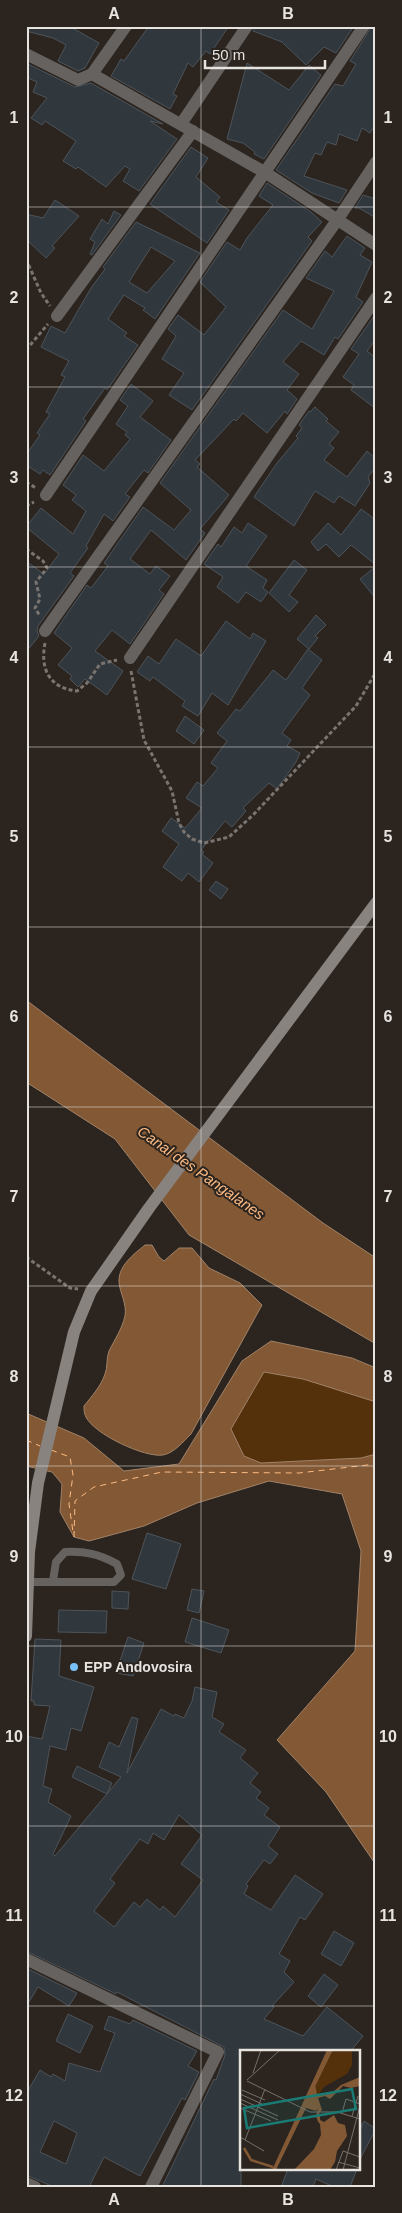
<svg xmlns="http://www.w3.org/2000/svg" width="402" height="2213" font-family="Arial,sans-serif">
<rect width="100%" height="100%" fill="#2b241f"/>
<path fill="#54300b" d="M264,1372L303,1379L376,1402V1454L361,1458L261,1463L244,1456L231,1429Z"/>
<path fill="#835935" stroke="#a18268" d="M26,1000L323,1223L376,1258V1344L189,1235L115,1139L26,1082Z
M145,1245H152L159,1257L164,1261L179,1248H192L209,1268L240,1283L262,1305L191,1434C183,1442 174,1453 163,1455C145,1458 94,1434 86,1417C84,1414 84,1409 84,1406C92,1396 101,1386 105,1374C108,1367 106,1358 109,1351C115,1339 122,1329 125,1316C127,1303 120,1294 119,1282C118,1266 134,1254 145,1245Z
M271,1341L352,1358L376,1368V1402L303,1379L264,1372L231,1429L244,1456L261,1463L361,1458L376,1454V1865L326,1792L277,1740L355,1651L361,1551L342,1494L269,1481L197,1503L144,1526L89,1541L74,1537L60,1512L62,1484L52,1472L26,1466V1413L84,1438L124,1471L179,1464L242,1361Z"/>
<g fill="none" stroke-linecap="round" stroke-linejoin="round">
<path stroke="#fcba82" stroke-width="1" stroke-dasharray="6 5" stroke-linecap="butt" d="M26,1440L40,1446
M51,1450L70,1457L73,1475L69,1504L73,1532
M74,1537L75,1501L94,1487L162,1472L299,1473L376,1464"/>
</g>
<path fill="#30373d" stroke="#4d545a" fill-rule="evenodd" d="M26,26H69L99,43L85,68L78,71L58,61L66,45L53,38L26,31Z
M149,26H229L210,54L206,51L193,67L188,63L173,94L177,96L170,109L111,76L121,59L124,61Z
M255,26H354L336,53L324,47L306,65L282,42L253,31Z
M372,26H376V123L370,133L362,128L357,141L339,134L336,145L327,142L321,155L315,153L304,176L347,190L339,203L312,193L276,170L335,84L343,86L356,64L350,61Z
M26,63L75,87L91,83L163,124L150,121L177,139L139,191L123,181L130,169L125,166L106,187L78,167L76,169L63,161L76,141L45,121L42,125L31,118L47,98L33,92L37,82L26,77Z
M247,63L289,90L309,65L321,75L264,159L254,154L255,152L243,143L227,139Z
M191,147L208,158L196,177L220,197L216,202L229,210L207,243L150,204Z
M267,183L311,212L322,222L308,237L312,241L192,410L169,395L184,373L162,359L176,336L168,329L178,315L204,335L226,307L200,282L227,242L240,250L247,238L273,205L259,196Z
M363,195L376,199V218L359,208H355Z
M55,200L79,216L52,246L55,248L46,258L26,239V214L43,218Z
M114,211L121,215L92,255L90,254L95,242L90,239L102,219L108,224Z
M136,222L200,253L155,319L143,310L145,308L124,295L108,319L127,333L124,336L138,345L107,390L105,388L83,419L86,421L50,475L43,470L40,474L26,465V455L40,435L37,433L50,414L46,412L65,377L61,375L69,361L41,347L51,326L65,333L91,288L105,269L103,267ZM151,247L175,261L147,293L129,282Z
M347,236L365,248L360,255L372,262L356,297L363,302L338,339L335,337L324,355L301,341L283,362L299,374L287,390L297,399L287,414L285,411L267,433L243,413L236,421L234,419L195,460L200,464L197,467L229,495L200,529L205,533L186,560L151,530L130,559L150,574L156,566L170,576L159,590L164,594L130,644L112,630L95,651L123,671L107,695L85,679L78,687L70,679L72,676L58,665L72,648L54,633L87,585L91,588L108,566L104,563L143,507L174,530L191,510L160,483L283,310L312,329L334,291L306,278L325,251L332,257Z
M376,313V339L367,351L376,358V409L351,390L354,385L343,377L359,354L351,349Z
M131,384L153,401L140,417L171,440L148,473L144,470L125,494L130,497L113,521L104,514L86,546L88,548L70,573L74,576L38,626L37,631L39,636L26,652V561L44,574L59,554L26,527L41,508L73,534L86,511L72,500L76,495L63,485L83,455L104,471L130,439L125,435L127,432L116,424L128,406L120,400Z
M315,407L328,419L326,421L339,432L329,444L334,448L324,460L347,477L367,451L376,459V467L368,477L370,483L355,506L339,496L334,503L315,491L294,526L254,497L277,463L298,438L296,436L302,428L299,425L309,411L310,412Z
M361,509L376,520V565L351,545L339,557L326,544L318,551L311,542L328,523L341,535Z
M248,523L267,536L246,566L267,580L263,588L268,592L261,602L246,592L238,603L217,587L223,577L204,564L218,544L221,547L234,527L242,533Z
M294,560L307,570L289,595L298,602L289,612L269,593Z
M376,566V599L360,579Z
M316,615L326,625L315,636L318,638L309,649L297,639Z
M226,621L250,639L253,633L266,641L228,705L212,693L198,716L182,706L185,701L153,677L150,681L137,672L148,656L159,664L176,639L201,656Z
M308,649L322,660L302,688L310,695L282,733L291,740L287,746L300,753L296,762L277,789L269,783L243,808L246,811L232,827L225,821L201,850L204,852L202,854L213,863L199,882L188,873L182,881L163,867L179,844L162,831L171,818L185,828L202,808L186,798L197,782L203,786L218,768L211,763L227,741L217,733L236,709L240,711L273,670L286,680Z
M185,716L204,730L194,744L176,731Z
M216,881L228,889L221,899L209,890Z
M147,1533L181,1544L166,1589L132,1579Z
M192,1589L204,1591L199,1613L187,1610Z
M112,1591L129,1592L128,1609L112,1608Z
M59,1610L107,1611L106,1633L58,1632Z
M192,1618L229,1630L221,1653L185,1642Z
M128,1637L144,1643L133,1676L116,1673Z
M35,1639L61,1640L59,1676L94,1687L81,1731L71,1728L66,1750L50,1746L43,1786L52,1789L48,1802L71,1816L53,1854L55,1856L121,1777L99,1767L109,1742L119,1747L132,1717L138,1719L127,1773L161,1709L174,1716L175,1714L184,1718L192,1701L195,1687L217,1692L212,1717L224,1724L219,1732L246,1750L240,1758L258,1773L250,1783L261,1792L256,1798L269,1808L264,1815L280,1827L268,1846L278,1854L270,1864L264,1860L246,1884L248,1886L244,1894L271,1910L295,1875L323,1894L305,1920L300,1917L279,1954L290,1961L284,1972L294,1982L272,2006L274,2007L264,2019L303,2036L327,2007L363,2036L350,2052H241V2187H162L214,2079L216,2080L225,2055L224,2047L117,1992L116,1994L26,1951V1736L42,1739L50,1706L34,1705V1701H31ZM179,1815L202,1835L181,1864L203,1880L175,1917L163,1906L160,1910L147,1899L140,1907L134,1902L114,1927L94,1911L115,1883L110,1879L140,1839L148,1844L153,1833L164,1840Z
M77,1766L112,1783L107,1794L72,1777Z
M334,1931L354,1943L341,1966L321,1954Z
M26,1968L77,1993L69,2006L38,1987L26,2007Z
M324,1974L338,1985L321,2007L308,1996Z
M68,2014L93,2026L80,2053L56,2041Z
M109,2016L130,2024L133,2020L197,2051L188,2066L199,2072L185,2100L182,2098L140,2176L104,2157L89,2187H54L26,2175V2094L40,2070L51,2077L53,2074L65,2081L69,2063L100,2072L115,2033L104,2029ZM54,2121L77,2133L66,2164L40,2152Z
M364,2121L376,2129L358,2163V2133Z
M288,2169H357L350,2187H334L316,2179L313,2187H281Z"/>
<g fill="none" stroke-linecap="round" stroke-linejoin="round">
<path stroke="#7a7470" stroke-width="3" stroke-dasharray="4 2.5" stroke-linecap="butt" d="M26,259L41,293L50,306
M26,350L48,324
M26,482L36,488
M26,506L34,502
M26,549L43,561L47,568L36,582L40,599L35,608L40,616
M45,643C40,669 49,688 77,691L87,683L100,664L117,660
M131,671L144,740L172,791L179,823L184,832L192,839L204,843L229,837L253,815L356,706L376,672
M26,1257L70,1288L78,1289"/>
<path stroke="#65625f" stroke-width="8" d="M29,1582H114L121,1575L117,1564C99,1554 85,1551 65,1552L56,1562L53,1581"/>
<path stroke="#65625f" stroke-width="12" d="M26,54L78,80L92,74L266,173L376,245
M92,74L126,26
M181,124L247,26
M57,316L193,131
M46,495L364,26
M45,631L338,219L376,162
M130,658L376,298
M26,1959L218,2052L151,2187
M26,2183L35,2187"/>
<path stroke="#89837f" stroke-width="12" d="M26,1636L29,1552L38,1483L74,1332L91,1291L149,1208L376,903"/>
</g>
<path fill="none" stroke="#e7e3df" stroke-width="1" stroke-opacity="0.55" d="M201,26V2187M26,207H376M26,387H376M26,567H376M26,747H376M26,927H376M26,1107H376M26,1286H376M26,1466H376M26,1646H376M26,1826H376M26,2006H376"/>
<circle fill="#79bff8" stroke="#2b241f" stroke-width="2" cx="74" cy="1667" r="5"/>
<g text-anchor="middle" stroke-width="4" stroke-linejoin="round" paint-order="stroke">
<g font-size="14" font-weight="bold" fill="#e7e3df" stroke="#2b241f" text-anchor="start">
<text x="84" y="1672">EPP Andovosira</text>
</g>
<g font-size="15" font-style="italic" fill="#fcba82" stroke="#2b241f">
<text transform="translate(201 1173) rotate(35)" y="5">Canal des Pangalanes</text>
</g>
</g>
<g transform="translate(240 2050)">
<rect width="120" height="120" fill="#2b241f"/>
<path d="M93,0H112V15L107,24L84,37L78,46L74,38Z" fill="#54300b"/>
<path d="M87,0H93L74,38L77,46L92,43L101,35L120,27V36L111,38L103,36L90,49L85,46L78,48L82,60L79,63L80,70L84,72L94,65L98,73L105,75L107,86L97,101L95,112L90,120H54L74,99L81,85L80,74L76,67L78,58L76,61L66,58L36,120H32Z" fill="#835935"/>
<path fill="none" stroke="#835935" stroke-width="2.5" d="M79,60L74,36L91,0M78,63L79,71L91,84L92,93L82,120M4,98L11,110L33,117"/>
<path fill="none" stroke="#76706c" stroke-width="1" d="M13,23L21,0M7,30L40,0M7,31L70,62H97L120,69M2,40L25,50M0,44L22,54M0,49L38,66M0,53L38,70M0,58L31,71M102,63L106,49L120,54M112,66L118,46M0,87L24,101M5,90L25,39M98,112L120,118M96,120L103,101L120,107M103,120L120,56"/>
<path fill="#1a7b74" fill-opacity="0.15" stroke="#1a7b74" stroke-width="2.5" d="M112,39L116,59L7,78L4,58Z"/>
<rect width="120" height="120" fill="none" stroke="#e7e3df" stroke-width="2.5"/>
</g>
<rect width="402" height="2213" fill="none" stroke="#2b241f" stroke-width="55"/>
<path d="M205 60v8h120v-8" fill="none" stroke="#e7e3df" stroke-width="2.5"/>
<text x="212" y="60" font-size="15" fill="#e7e3df" stroke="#2b241f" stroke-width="4" paint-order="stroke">50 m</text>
<rect x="28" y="28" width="346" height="2158" fill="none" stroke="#e7e3df" stroke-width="2"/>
<g font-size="16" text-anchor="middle" font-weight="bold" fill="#e7e3df">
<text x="114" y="19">A</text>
<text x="288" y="19">B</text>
<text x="14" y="123">1</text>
<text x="388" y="123">1</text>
<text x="14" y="303">2</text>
<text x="388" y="303">2</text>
<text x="14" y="483">3</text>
<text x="388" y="483">3</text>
<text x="14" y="663">4</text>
<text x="388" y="663">4</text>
<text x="14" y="842">5</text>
<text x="388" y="842">5</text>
<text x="14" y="1022">6</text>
<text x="388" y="1022">6</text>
<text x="14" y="1202">7</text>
<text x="388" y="1202">7</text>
<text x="14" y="1382">8</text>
<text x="388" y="1382">8</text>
<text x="14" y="1562">9</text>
<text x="388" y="1562">9</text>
<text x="14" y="1742">10</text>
<text x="388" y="1742">10</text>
<text x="14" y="1921">11</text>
<text x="388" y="1921">11</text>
<text x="14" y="2101">12</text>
<text x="388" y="2101">12</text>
<text x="114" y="2205">A</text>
<text x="288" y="2205">B</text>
</g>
</svg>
